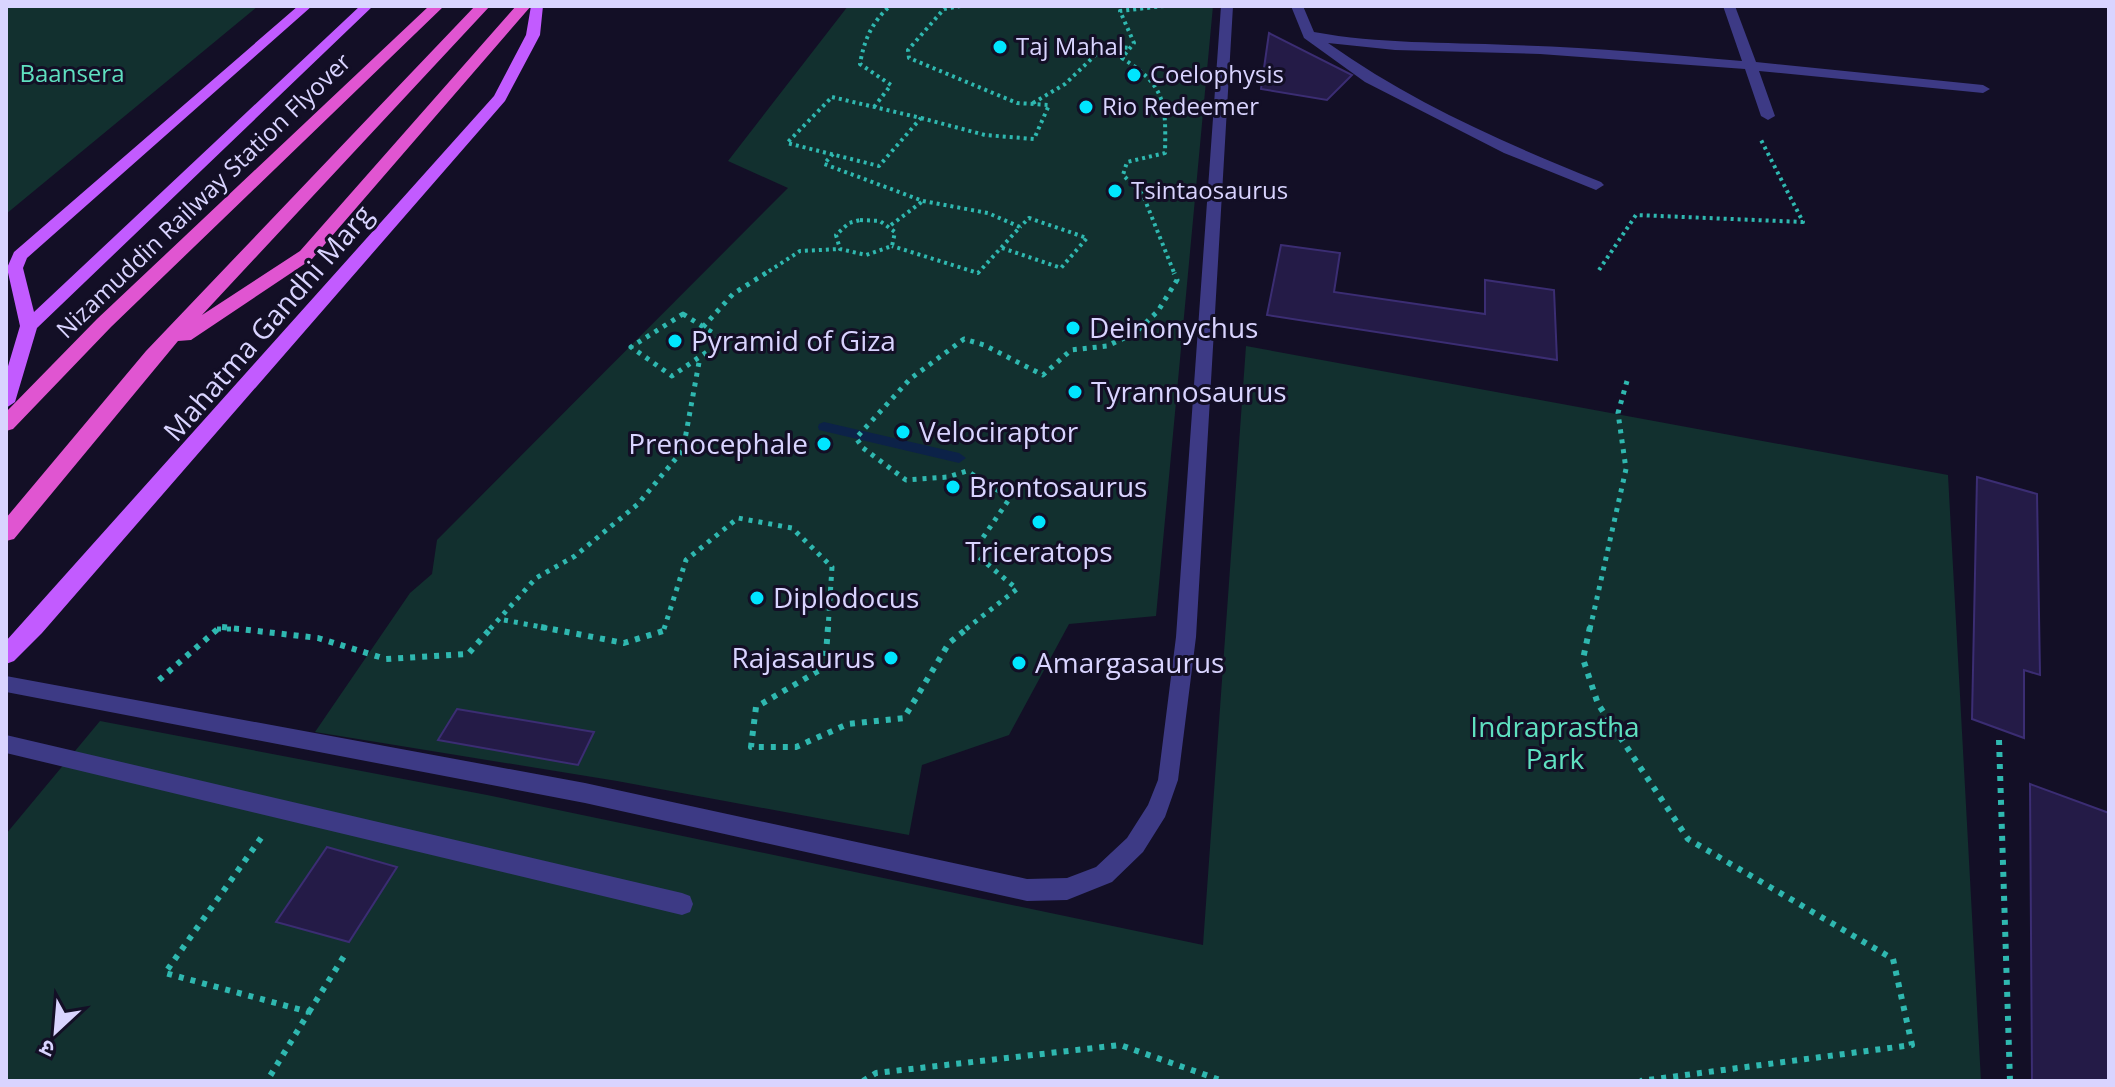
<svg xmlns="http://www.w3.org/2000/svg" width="2115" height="1087" font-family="'Open Sans','Noto Sans Devanagari',sans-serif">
<rect width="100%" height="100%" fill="#130f26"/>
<path fill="#12302f" d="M6,6H258L6,214Z
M848,6H1213L1156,616L1069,624L1009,735L922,765L909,835L617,781L315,732L410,593L432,574L437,540L788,188L728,161Z
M1246,346L1948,475L1981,1081H6V834L100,721L487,795L1203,945Z"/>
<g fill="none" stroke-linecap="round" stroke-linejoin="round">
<path fill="#0c2248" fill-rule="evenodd" d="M824,422L959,453L966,458L959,463L819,430L818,427L819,424Z"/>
</g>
<path fill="#241b47" stroke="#3b2d73" stroke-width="2" d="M1269,33L1352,75L1327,100L1261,89Z
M1281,245L1340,253L1334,292L1485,314V280L1554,290L1557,360L1267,315Z
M1977,477L2037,494L2040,675L2024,670V738L1972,719Z
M457,709L594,732L578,765L438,740Z
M2030,784L2109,813V1081H2032Z
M327,847L397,867L349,942L276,922Z"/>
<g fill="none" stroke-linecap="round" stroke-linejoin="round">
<path stroke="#2fb8b0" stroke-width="4" stroke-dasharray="3 4" stroke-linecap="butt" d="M1164,6L1120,11L1134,43L1122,58C1166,86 1166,103 1165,153L1127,162L1123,175L1143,195L1175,275
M832,97L921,118L879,166L787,143Z
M1033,103L1065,84L1105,46L1130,48
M874,107L891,85L860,64C864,40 872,22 890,6
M921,118L985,135L1034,139L1049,105L1017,103L909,58L908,50L944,9L961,6
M833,154L824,164L923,201L988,213L1020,227L978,273L892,246
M860,220L880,221L895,232L892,246L866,255L840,249L836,235L849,223Z
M891,225L923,201
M1002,248L1061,268L1087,238L1029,218L1020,227
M1599,270L1636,215L1803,222L1760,138
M763,275L800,251L840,249"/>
<path stroke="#2fb8b0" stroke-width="5" stroke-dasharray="4 6" stroke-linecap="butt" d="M683,314L724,340L672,376L631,347Z
M703,327L733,294L766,273
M504,620L552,629
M217,629H239
M490,629L536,578L575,556L638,504L683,450L700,357
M664,629L686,560L738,518L792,528L832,567L828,629
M966,629L1017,589L973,552L1010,498L967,471L948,477L906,480L863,448L856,438L910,379L964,339L984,345L1043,375L1071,350L1107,346L1135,333L1158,311L1177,280L1174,273
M1590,629L1626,469L1618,413L1627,381"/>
<path stroke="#2fb8b0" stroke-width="6" stroke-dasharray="5 7" stroke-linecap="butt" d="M222,627L318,638L386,659L468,654L492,627
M541,627L624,643L663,631L664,627
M828,627L825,667L756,707L751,747H796L848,724L904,718L949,643L969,627
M1590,627L1583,659L1598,704L1688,839L1893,959L1912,1045L1640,1081
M159,680L220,627
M1999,740L2010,1081
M261,838L165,973L309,1012L267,1081
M309,1012L346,953
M863,1081L876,1073L1120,1045L1223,1081"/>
<path fill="#3d3a85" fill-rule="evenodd" d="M1221,6H1233L1196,637L1178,780L1165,817L1143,852L1112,882L1067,900L1027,901L585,803L6,692V676L585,783L1027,879L1067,878L1096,867L1127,838L1148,805L1158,780L1176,637Z
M6,735L682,893L690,896L693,904L690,912L682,915L6,753Z"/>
<path fill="#3d3a85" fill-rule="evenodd" d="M1291,6H1303L1314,32C1379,44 1444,42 1510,45C1587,47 1665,54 1742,61L1723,6H1735L1756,62L1983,85L1990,89L1983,93L1759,71L1775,116L1768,120L1761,116L1745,69L1540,54L1395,50L1328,43C1411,102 1506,144 1601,182L1604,185L1596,190L1504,153L1365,82L1304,38Z"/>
<path fill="#c25bff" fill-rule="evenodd" d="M298,6H312L27,258L23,268L34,312L360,6H373L37,328L15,402L6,408V373L20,326L7,268L14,252Z
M531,6H543L540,35L505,101L42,633L14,661L6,664V641L494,96L526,35Z"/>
<path fill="#e055d1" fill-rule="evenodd" d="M429,6H444L111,327L13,429L6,431V412L97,319Z
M475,6H490L202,315L300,251L516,6H531L312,259L191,340L178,341L14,539L6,541V518L146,351Z"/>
</g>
<g fill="#00e5ff" stroke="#130f26" stroke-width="3">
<circle cx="1000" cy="47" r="8"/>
<circle cx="1134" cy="75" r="8"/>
<circle cx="1086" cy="107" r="8"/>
<circle cx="1115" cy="191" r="8"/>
<circle cx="1073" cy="328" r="8"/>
<circle cx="675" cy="341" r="8"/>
<circle cx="1075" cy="392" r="8"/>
<circle cx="903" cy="432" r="8"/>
<circle cx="824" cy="444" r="8"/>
<circle cx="953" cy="487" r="8"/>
<circle cx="1039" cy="522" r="8"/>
<circle cx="757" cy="598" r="8"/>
<circle cx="891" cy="658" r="8"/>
<circle cx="1019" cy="663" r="8"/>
</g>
<g text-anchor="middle" stroke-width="6" stroke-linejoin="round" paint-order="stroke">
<g font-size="24" fill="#d9d4ff" stroke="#130f26" text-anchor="start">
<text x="1016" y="55">Taj Mahal</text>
<text x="1150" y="83">Coelophysis</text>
<text x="1102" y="115">Rio Redeemer</text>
<text x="1131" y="199">Tsintaosaurus</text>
</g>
<g font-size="24" fill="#5fe0c0" stroke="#130f26">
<text x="72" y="82">Baansera</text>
</g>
<g font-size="24" fill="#d9d4ff" stroke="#130f26">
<text transform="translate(204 196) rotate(-44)" y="8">Nizamuddin Railway Station Flyover</text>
</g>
<g font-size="28" fill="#d9d4ff" stroke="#130f26">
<text transform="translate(268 323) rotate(-49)" y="10">Mahatma Gandhi Marg</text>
</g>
<g font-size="28" fill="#d9d4ff" stroke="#130f26" text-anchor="start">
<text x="1089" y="338">Deinonychus</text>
<text x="691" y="351">Pyramid of Giza</text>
<text x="1091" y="402">Tyrannosaurus</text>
<text x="919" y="442">Velociraptor</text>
<text x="808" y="454" text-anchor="end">Prenocephale</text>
<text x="969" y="497">Brontosaurus</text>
<text x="1039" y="562" text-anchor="middle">Triceratops</text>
<text x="773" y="608">Diplodocus</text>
<text x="875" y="668" text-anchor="end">Rajasaurus</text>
<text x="1035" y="673">Amargasaurus</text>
</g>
<g font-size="28" fill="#5fe0c0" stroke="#130f26">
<text x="1555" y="737">Indraprastha<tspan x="1555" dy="32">Park</tspan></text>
</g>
</g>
<rect width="2115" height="1087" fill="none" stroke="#d9d4ff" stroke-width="16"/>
<g transform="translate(56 1031) rotate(206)" stroke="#130f26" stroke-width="6" paint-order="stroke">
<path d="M0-6L14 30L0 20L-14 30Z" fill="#d9d4ff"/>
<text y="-12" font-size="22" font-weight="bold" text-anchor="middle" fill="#d9d4ff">उ</text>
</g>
</svg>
